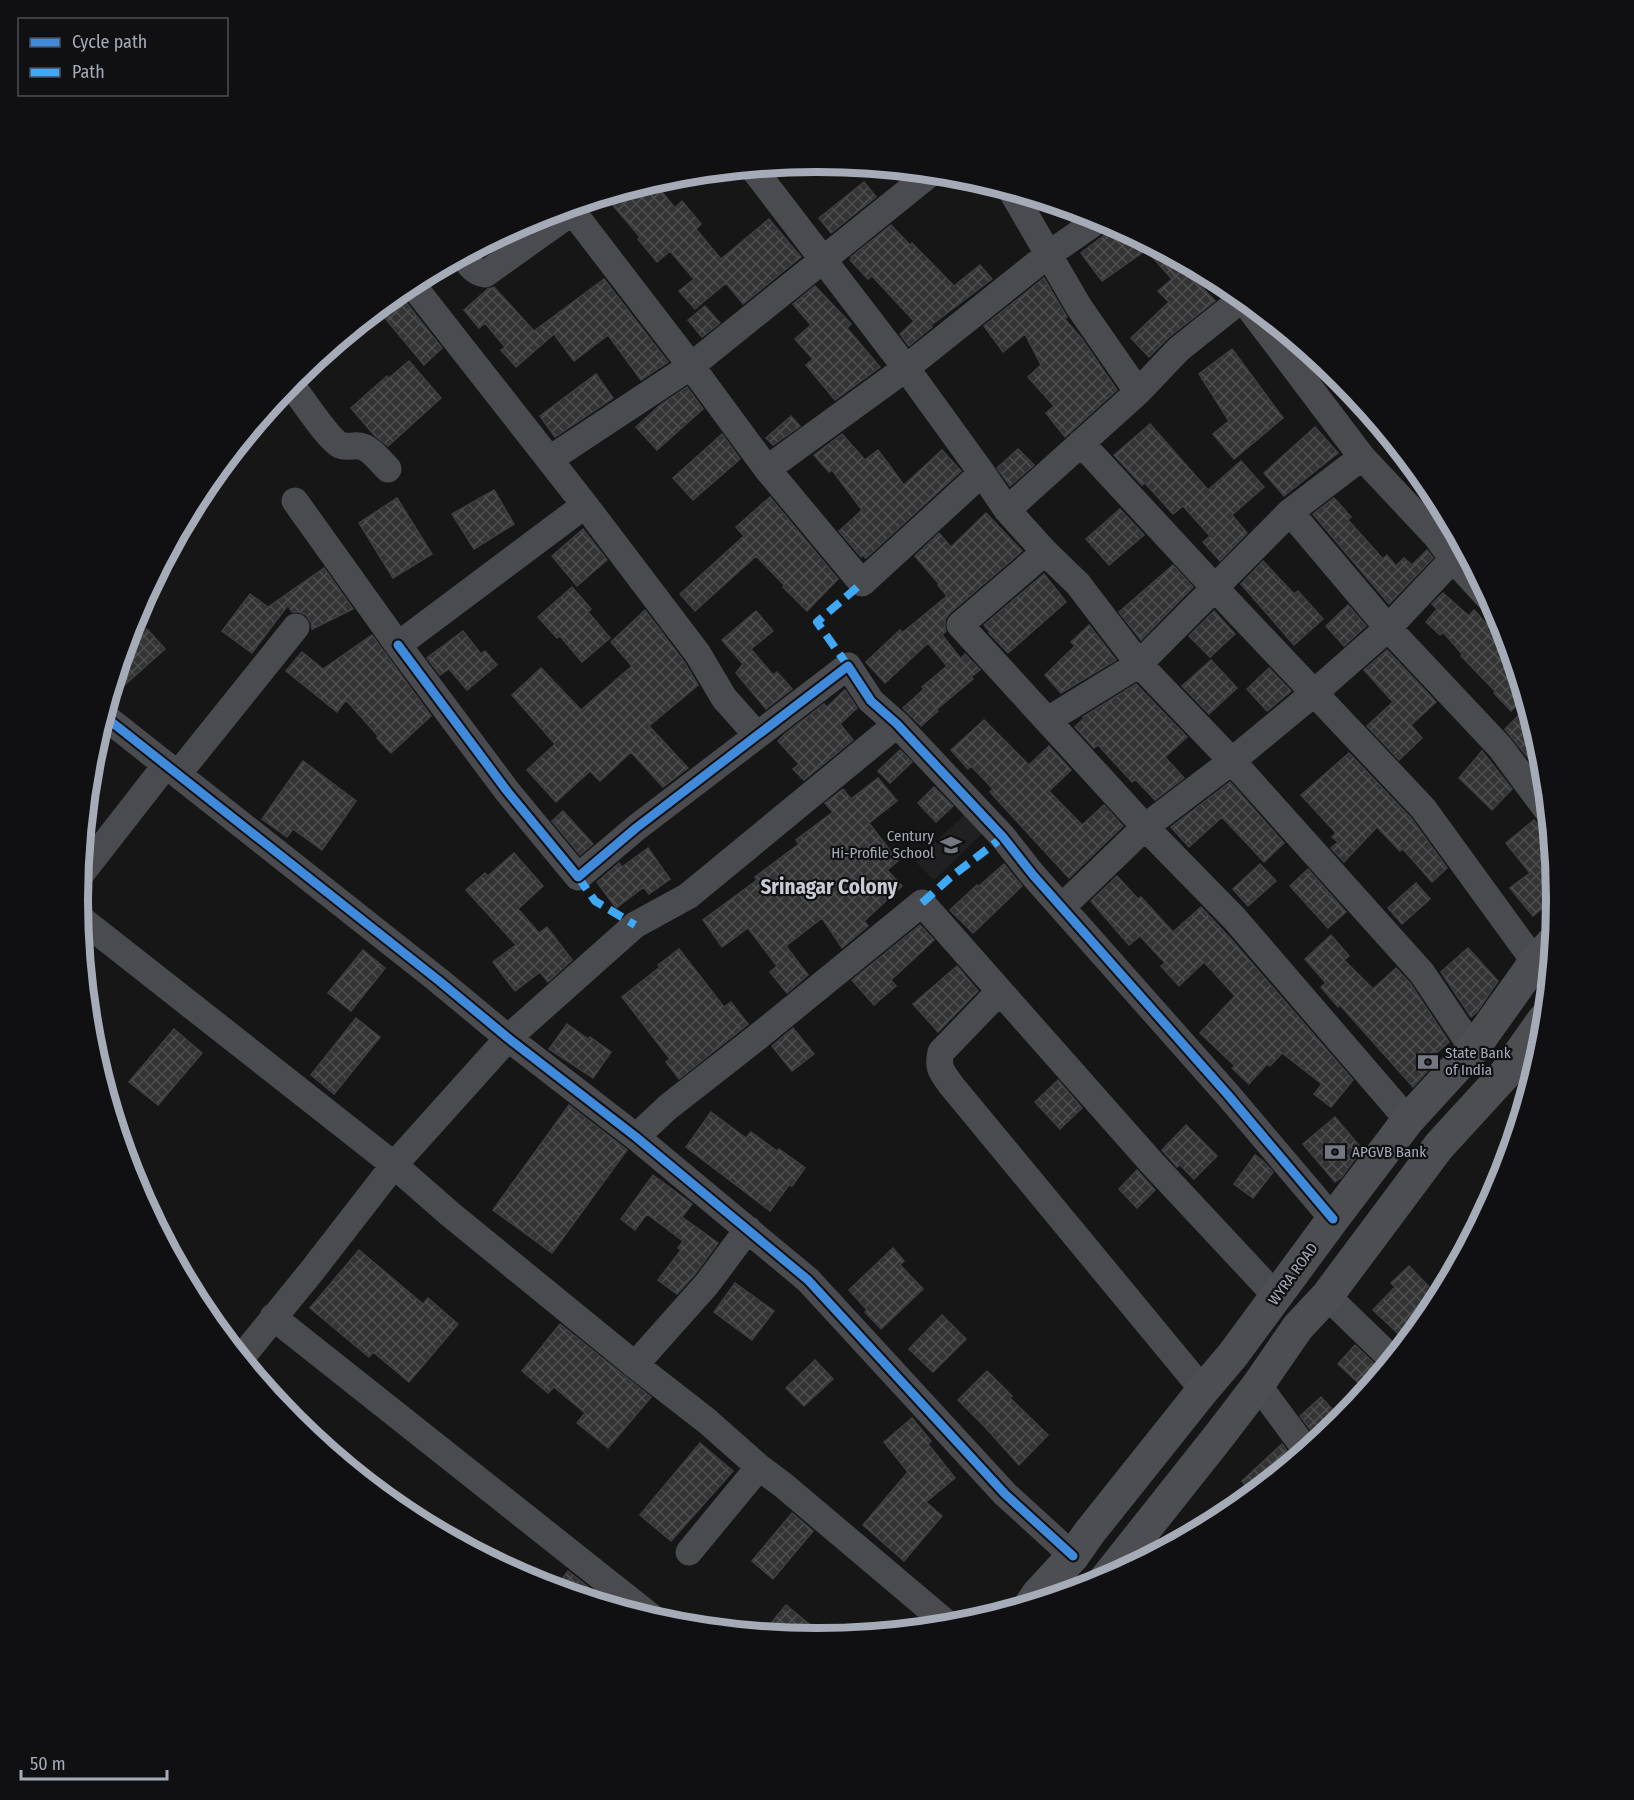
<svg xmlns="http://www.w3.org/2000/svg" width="1634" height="1800" font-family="'Fira Sans Condensed',sans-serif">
<defs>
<pattern id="building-cross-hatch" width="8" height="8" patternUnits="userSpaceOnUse" patternTransform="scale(1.5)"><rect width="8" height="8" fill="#343435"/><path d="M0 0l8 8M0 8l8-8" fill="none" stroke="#4e4f50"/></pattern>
</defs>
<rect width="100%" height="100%" fill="#161616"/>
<path fill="#202022" d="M969,810L987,829L934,880L915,861Z"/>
<path fill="url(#building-cross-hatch)" stroke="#3e3f42" stroke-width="1.5" d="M653,181L675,208L682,201L701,224L696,229L721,259L769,219L801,257L743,304L726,283L695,309L679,291L694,279L670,251L657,262L638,239L640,237L605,196Z
M864,182L876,197L831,233L819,218Z
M891,225L910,245L912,243L954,286L980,265L992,279L930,326L932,327L909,346L900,334L914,321L872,276L868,279L850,260L852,259L851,257Z
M1115,225L1187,264L1183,267L1215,301L1169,337L1149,357L1131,338L1169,302L1158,291L1172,279L1146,250L1102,281L1081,253L1110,231Z
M518,226L520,230L483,256L477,248Z
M1044,278L1067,317L1064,318L1082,339L1117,390L1065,437L1046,413L1054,406L1028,377L1041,365L1025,334L1003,352L984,326Z
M604,279L668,362L641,380L608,335L574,361L554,334L516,367L501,350L505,347L485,323L479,328L464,310L488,289L494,287L534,331Z
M815,286L851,324L847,328L880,367L835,400L806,365L813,359L795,339L811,325L793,304Z
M400,295L442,348L424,365L380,312Z
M705,306L720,323L702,337L688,320Z
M1232,349L1283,418L1234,459L1213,434L1229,421L1199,374Z
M409,361L441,398L388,446L374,435L351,408L387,376L389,378Z
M596,374L613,398L555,437L540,416Z
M687,387L703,409L657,450L636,427L660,405Z
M791,416L800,426L773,445L766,438Z
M1150,424L1208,490L1241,461L1264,487L1232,515L1247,533L1220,561L1203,542L1210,536L1183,506L1173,514L1145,483L1142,485L1114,455Z
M1315,427L1338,453L1284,496L1264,473Z
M722,434L740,459L693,500L673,478Z
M842,434L865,460L878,450L904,485L942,450L961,471L866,558L863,555L861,557L839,531L862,510L832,470L829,472L814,455Z
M1018,449L1034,465L1010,486L997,468Z
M494,490L514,524L474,549L452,514Z
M770,497L838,579L807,611L783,587L784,585L756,556L695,611L680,594L744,536L736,527Z
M397,498L432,554L393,578L359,523Z
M1334,498L1351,517L1348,520L1383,559L1387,555L1396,566L1404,558L1412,565L1427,550L1433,558L1389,604L1313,514Z
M1120,509L1144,535L1109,565L1086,539Z
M986,513L1022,551L950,613L945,619V628L946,631L942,635L961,659L965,654L980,670L971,677L973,679L936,710L938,711L921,726L903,708L924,689L922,687L947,666L928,643L885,683L866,662L900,630L902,633L947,596L938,585L939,584L915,556L939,533L951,547Z
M583,529L607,560L577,586L552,556Z
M1263,561L1294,594L1298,591L1323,619L1294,645L1241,584Z
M1173,565L1193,587L1141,640L1119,612Z
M324,568L353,609L312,629L311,622L306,615L299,612H292L288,605L252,653L222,631L250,594L268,607Z
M1044,574L1066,602L1008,653L989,633L990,632L984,625Z
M572,587L591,609L588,612L610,638L582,662L560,636L557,638L538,617Z
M1443,593L1469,616L1474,610L1489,627L1487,629L1511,654L1524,698L1511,711L1494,693L1496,692L1461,656L1463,655L1443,632L1440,635L1426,622L1437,609L1432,604Z
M1348,605L1366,626L1344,646L1326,626Z
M645,610L685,663L698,685L649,726L688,768L663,787L631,752L600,781L590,771L556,802L527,770L555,744L512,695L541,668L581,710L632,666L611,642Z
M756,611L773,631L751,649L773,675L777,672L792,689L766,709L736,673L743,664L722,640Z
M1214,611L1235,634L1210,657L1189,636Z
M1089,625L1116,660L1061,693L1045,675L1075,646L1071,642Z
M147,629L165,649L110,698L125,649Z
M463,631L481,654L485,651L497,665L467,690L449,669L440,675L427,658Z
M372,635L431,716L391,753L377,738L378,736L346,700L337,712L286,671L302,652L323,669Z
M1387,650L1436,702L1411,725L1422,738L1399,760L1367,726L1393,702L1364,670Z
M1211,660L1237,688L1209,714L1182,686Z
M1269,668L1291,691L1267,711L1247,689Z
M1136,684L1187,737L1165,757L1184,778L1155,800L1135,779L1132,782L1098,745L1094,748L1075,727L1084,718L1083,717Z
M845,690L857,708L840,724L853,740L804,780L793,769L799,764L778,741L786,733L824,704L827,707Z
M1527,707L1540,749L1529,759L1505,729Z
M984,720L1029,765L1049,746L1071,770L1049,791L1082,825L1104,805L1123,826L1069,878L990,792L993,789L971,766L968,769L951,750Z
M900,750L912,762L890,783L878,771Z
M1482,751L1512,789L1492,810L1459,778Z
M1349,753L1411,818L1447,868L1432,882L1402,848L1400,851L1377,827L1344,862L1331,848L1338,842L1332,837L1336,833L1301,795Z
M303,761L356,801L322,850L293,829L287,837L262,819Z
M878,778L897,801L869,823L898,861L887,870L902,886L864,921L868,926L842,948L822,918L786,946L808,975L787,993L770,972L777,966L748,928L722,947L703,920L757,880L755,877L799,844L796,840L833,812L825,803L843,789L851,799Z
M1230,782L1284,843L1264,862L1222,817L1189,847L1171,827Z
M934,787L953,806L936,822L918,803Z
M563,811L593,844L580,855L552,821Z
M1534,820L1550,840L1556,897L1533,916L1510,888L1530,873L1506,843Z
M648,848L670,879L649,894L644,887L616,908L597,882L619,863L622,867Z
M514,853L543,886L518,909L539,933L547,927L572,960L548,982L540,972L515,991L493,962L516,945L466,890L485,873L488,876Z
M1004,864L1022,886L973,933L950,910L977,885L978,887Z
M1260,864L1276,881L1248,906L1233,889Z
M1308,869L1346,912L1328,928L1290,886Z
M1117,876L1138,899L1141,897L1173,932L1201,907L1231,939L1353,1080L1331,1107L1314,1094L1322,1084L1282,1053L1270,1066L1267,1064L1249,1084L1232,1068L1235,1066L1200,1033L1235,996L1204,962L1179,986L1161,966L1165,963L1140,936L1129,945L1091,901Z
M1416,883L1430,899L1402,924L1388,908Z
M920,925L934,940L891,980L896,986L874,1005L852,980Z
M1331,935L1349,956L1344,960L1373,989L1396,968L1410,983L1449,1042L1427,1061L1432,1066L1413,1087L1340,1005L1338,1007L1321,987L1326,983L1305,959Z
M1468,948L1498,981L1477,1012L1471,1017L1441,972Z
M679,949L724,1007L731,1002L748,1024L679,1079L666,1062L670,1059L622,997L660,967L658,965Z
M363,950L385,968L351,1011L328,993Z
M957,966L978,991L938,1032L913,1004Z
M356,1018L380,1037L334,1094L311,1075Z
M567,1024L588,1039L590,1037L611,1052L593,1078L549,1049Z
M793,1028L814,1054L792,1071L772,1046Z
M174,1029L202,1053L158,1105L129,1082Z
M1058,1080L1082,1108L1060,1129L1035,1102Z
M569,1105L627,1150L552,1253L493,1210Z
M711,1112L746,1138L751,1132L777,1151L779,1149L805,1168L792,1186L789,1185L770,1211L686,1147Z
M1335,1117L1362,1149L1341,1178L1335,1182L1303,1144Z
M1186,1125L1217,1156L1194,1179L1180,1165L1177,1167L1162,1150Z
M1255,1155L1263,1161L1273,1172L1253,1198L1234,1184Z
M1137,1170L1155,1190L1137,1208L1119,1189Z
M653,1175L692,1204L682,1217L718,1243L695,1274L677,1294L658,1280L681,1250L678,1248L683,1241L647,1214L635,1230L621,1219Z
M893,1248L904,1261L900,1265L923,1289L881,1329L865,1312L867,1310L849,1290Z
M359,1250L423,1304L428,1298L458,1324L409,1382L373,1352L369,1357L310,1308Z
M1409,1266L1439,1297L1431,1311L1406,1341L1373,1310L1395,1287L1391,1283Z
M735,1283L774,1311L752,1340L714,1312Z
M942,1315L966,1339L933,1372L909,1349Z
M560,1324L651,1397L608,1448L577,1423L585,1413L554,1387L548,1393L522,1371Z
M1355,1345L1382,1371L1366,1390L1338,1364Z
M815,1360L833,1379L804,1406L786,1388Z
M987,1371L1012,1396L1010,1398L1048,1435L1019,1465L985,1427L958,1400Z
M1321,1397L1342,1420L1318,1440L1300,1416Z
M912,1418L931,1441L928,1444L955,1478L926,1502L942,1516L904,1561L863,1525L908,1472L884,1442Z
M700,1443L733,1471L671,1541L640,1515Z
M1282,1444L1294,1460L1253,1493L1242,1481Z
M792,1513L813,1531L773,1579L752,1561Z
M568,1571L592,1590L585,1598L554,1589Z
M786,1605L826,1638L817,1639L762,1634Z"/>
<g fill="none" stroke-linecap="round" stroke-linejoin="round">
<path stroke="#4a4b4f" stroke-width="27" d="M752,167L906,368L982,473L1007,510L1045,552L1078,584L1139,664L1232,761L1422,973L1473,1049
M1011,190L1079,307L1138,392
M569,207L691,366L767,469L862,583L982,473
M463,255C468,263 474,273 485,274L572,212
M411,283L585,505L698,654L724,698L757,735
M1241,297L1362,457L1436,536L1453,559L1489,598
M290,383C300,396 328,439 340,445C347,448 352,445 359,446C370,447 381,462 388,469
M1081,443L1215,588L1423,808L1535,962
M550,459L691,366L932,172
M767,469L906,368L1049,254L1101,218
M295,501L398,645L585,505
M1007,510L1138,392L1179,349L1243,298
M1290,512L1388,628L1500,747L1547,810
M1045,552L960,625L1145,827L1235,919L1408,1120
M398,645L507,791L578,877L636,828L848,666L871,701L897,724L1003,837L1033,875L1228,1095L1333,1219
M104,716L438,980L508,1038L636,1137L808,1280L1005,1494L1073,1556
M1048,720L1139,664L1290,512L1362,457
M178,774L296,627
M81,874L166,765
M1062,907L1145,827L1232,761L1314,693L1388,628L1453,559
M80,918L394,1165L450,1214L635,1365L707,1421L759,1467L783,1485L950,1626
M999,992L941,1052C937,1068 942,1072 951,1085L1203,1390
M636,1137L668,1107L755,1039L922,903L1151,1162L1277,1297
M1327,1296L1392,1359
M273,1317L654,1619
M241,1358L311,1272L394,1165L508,1038L635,925L688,896L897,724
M635,1365L707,1284L748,1229
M1258,1385L1306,1450
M689,1552L759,1467"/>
<path stroke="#4d4e51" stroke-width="33" d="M1104,1581L1219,1436L1258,1385L1298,1327L1327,1296L1439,1146L1505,1074L1544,1019
M1031,1604L1038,1594L1073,1556L1089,1533L1203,1390L1232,1356L1333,1219L1408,1120L1473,1049L1535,962L1552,943"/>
<path stroke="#3fa9f5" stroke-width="8" stroke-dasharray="15 8" stroke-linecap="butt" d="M848,666L817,622L862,583
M578,877L595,901L635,925
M922,903L952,876L1003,837"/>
<defs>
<path id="cycleway" d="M398,645L507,791L578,877L636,828L848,666L871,701L897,724L1003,837L1033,875L1228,1095L1333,1219
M104,716L438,980L508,1038L636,1137L808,1280L1005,1494L1073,1556"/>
</defs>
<use href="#cycleway" stroke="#101012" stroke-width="13"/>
<use href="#cycleway" stroke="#408adc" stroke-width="9"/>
</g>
<defs>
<symbol id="school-bare" viewBox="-9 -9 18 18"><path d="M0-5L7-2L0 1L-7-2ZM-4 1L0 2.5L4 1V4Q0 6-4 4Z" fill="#74777f" stroke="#101012" stroke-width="2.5" paint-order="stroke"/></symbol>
<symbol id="bank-bare" viewBox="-9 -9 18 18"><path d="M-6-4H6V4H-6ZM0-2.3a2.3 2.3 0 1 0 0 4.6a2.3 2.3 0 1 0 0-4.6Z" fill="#74777f" stroke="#101012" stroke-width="2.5" paint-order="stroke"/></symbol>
</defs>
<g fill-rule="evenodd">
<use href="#school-bare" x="936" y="830" width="30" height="30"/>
<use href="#bank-bare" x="1413" y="1047" width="30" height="30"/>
<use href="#bank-bare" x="1320" y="1137" width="30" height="30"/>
</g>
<g text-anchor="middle" stroke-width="4.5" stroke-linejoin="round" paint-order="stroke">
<g font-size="15" fill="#a6abb8" stroke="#101012" text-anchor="start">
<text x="934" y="841" text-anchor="end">Century<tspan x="934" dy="17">Hi-Profile School</tspan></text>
<text x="1445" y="1058">State Bank<tspan x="1445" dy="17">of India</tspan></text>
<text x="1352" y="1157">APGVB Bank</text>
</g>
<g font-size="15" fill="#a6abb8" stroke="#101012">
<text transform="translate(1293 1274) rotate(-54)" y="5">WYRA ROAD</text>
</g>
<g font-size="21" font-weight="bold" fill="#c7cbd4" stroke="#101012">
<text x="829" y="894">Srinagar Colony</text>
</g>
</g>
<path d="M0 0H1634V1800H0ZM816 172H818A728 728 0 0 1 1546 900V900A728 728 0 0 1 818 1628H816A728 728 0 0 1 88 900V900A728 728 0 0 1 816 172Z" fill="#101012" fill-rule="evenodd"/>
<path fill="none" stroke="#a6abb8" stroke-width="8" d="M816 172H818A728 728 0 0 1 1546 900V900A728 728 0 0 1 818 1628H816A728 728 0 0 1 88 900V900A728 728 0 0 1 816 172Z"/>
<rect x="18" y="18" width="210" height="78" fill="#101012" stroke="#4c4e54" stroke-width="1.5"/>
<rect x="30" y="38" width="30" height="9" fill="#408adc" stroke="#4c4e54" stroke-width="1.5"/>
<text x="72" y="48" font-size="18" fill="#a6abb8">Cycle path</text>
<rect x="30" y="68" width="30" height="9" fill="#3fa9f5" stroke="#4c4e54" stroke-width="1.5"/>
<text x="72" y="78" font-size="18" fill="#a6abb8">Path</text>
<path d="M21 1770v9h146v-9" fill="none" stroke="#a6abb8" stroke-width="3"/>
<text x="30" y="1770" font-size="18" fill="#a6abb8" stroke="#101012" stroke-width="4.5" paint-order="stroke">50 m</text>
</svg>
